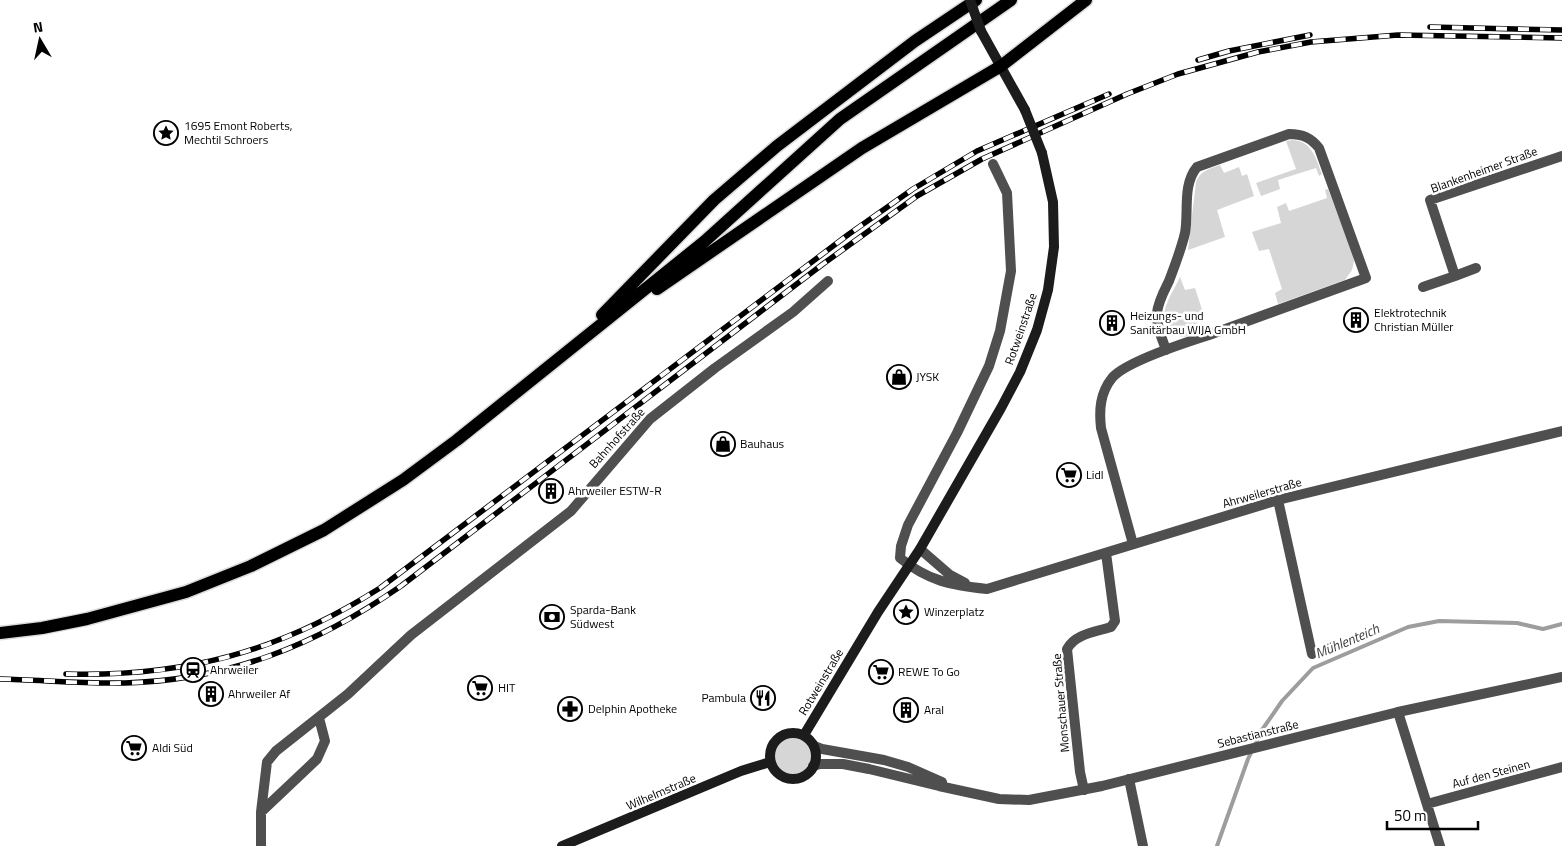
<svg xmlns="http://www.w3.org/2000/svg" width="1562" height="846" font-family="'Titillium Web',sans-serif">
<rect width="100%" height="100%" fill="#fff"/>
<path fill="#d6d6d6" d="M1293,140C1312,141 1316,159 1322,174L1319,176L1316,168L1278,180L1280,189L1261,196L1256,183L1296,169L1286,141Z
M1220,165L1224,173L1239,167L1242,176L1247,174L1254,196L1217,210L1225,237L1188,250L1196,182C1200,171 1209,169 1220,165Z
M1328,189L1353,255L1354,261L1352,270L1345,280L1278,304L1275,293L1282,289L1269,249L1259,251L1252,232L1281,223L1277,207L1286,203L1289,211L1327,198L1325,190Z
M1180,277L1185,290L1195,288L1205,319L1197,321L1198,326L1189,329L1191,335C1184,338 1178,337 1172,333C1153,318 1173,293 1180,277Z
M773 756a19 19 0 1 1 38 0a19 19 0 1 1-38 0Z"/>
<g fill="none" stroke-linecap="round" stroke-linejoin="round">
<path stroke="#9d9d9d" stroke-width="4" d="M1217,846L1248,759L1262,730L1282,701L1313,668L1408,627L1439,621L1517,623L1543,629L1562,624"/>
<defs>
<path id="primary" d="M657,289L862,148L1001,66L1086,0
M602,315L714,200L777,146L915,41L976,0
M0,633L42,628L87,619L186,592L251,566L324,530L403,480L457,440L705,241L840,119L1011,0"/>
</defs>
<use href="#primary" stroke="#dbdbdb" stroke-width="15"/>
<path stroke="#4f4f4f" stroke-width="10" d="M993,164L1007,193L1011,271L1000,331L989,366L957,433L908,525L901,546L900,558C928,581 951,585 987,589L1278,500L1562,431
M1455,276L1476,268
M1423,287L1455,276L1430,200L1562,156
M1278,500L1312,654
M1133,544L1101,428C1099,410 1100,393 1112,378C1125,362 1187,342 1209,335C1261,316 1314,297 1366,278L1319,148C1311,138 1303,134 1289,134L1197,167C1182,185 1189,212 1185,233C1181,250 1175,265 1169,281C1164,291 1158,302 1157,313C1156,326 1162,338 1166,350
M920,549L950,575L965,583
M1398,712L1440,846
M1129,779L1143,846
M1084,790L1080,772L1067,649C1075,634 1095,632 1111,627L1115,621L1106,553
M1427,804L1562,767
M261,812L317,759L325,741L319,718
M261,846V812L267,762L276,751L348,694L411,635L571,511L650,419L715,368L793,312L828,281"/>
<path stroke="#4f4f4f" stroke-width="10" d="M814,746L822,749L884,760L908,767L942,782
M813,766L820,764H843L869,769L939,786L999,799L1029,800L1102,786L1398,712L1562,677"/>
<path stroke="#1c1c1c" stroke-width="10" d="M981,31L1025,110
M770 756a23 23 0 1 1 46 0a23 23 0 1 1-46 0Z
M804,735L878,612L920,549L1001,408L1020,372L1037,330L1048,290L1054,247L1053,202L1042,153
M562,846L741,771L770,762"/>
<use href="#primary" stroke="#000" stroke-width="12"/>
<defs>
<path id="rail" d="M1430,27L1562,30
M1198,60L1229,51L1310,35
M66,674C185,677 279,652 380,588L849,234L913,189L977,151L1109,94
M0,679C42,680 84,684 125,683C230,680 316,645 401,586L823,264L917,196L982,159L1127,94L1178,74L1258,52L1311,42L1398,35L1562,38"/>
</defs>
<use href="#rail" stroke="#000" stroke-width="5.5"/>
<use href="#rail" stroke="#fff" stroke-width="4" stroke-dasharray="11" stroke-linecap="butt"/>
<path stroke="#1c1c1c" stroke-width="10" d="M970,0L981,31
M1025,110L1042,153"/>
</g>
<defs>
<symbol id="sight-ring" viewBox="-11 -11 22 22"><circle r="9.5" fill="#fff" stroke="#000" stroke-width="1.5"/><path d="M0-6L1.8-2.2L6-1.7L2.9 1.2L3.7 5.4L0 3.3L-3.7 5.4L-2.9 1.2L-6-1.7L-1.8-2.2Z" fill="#000"/></symbol>
<symbol id="building-ring" viewBox="-11 -11 22 22"><circle r="9.5" fill="#fff" stroke="#000" stroke-width="1.5"/><path d="M-4-6H4V6H1V3H-1V6H-4ZM-2.5-4.3h1.7v1.8h-1.7ZM.8-4.3h1.7v1.8H.8ZM-2.5-1h1.7V.8h-1.7ZM.8-1h1.7V.8H.8Z" fill="#000"/></symbol>
<symbol id="shop-ring" viewBox="-11 -11 22 22"><circle r="9.5" fill="#fff" stroke="#000" stroke-width="1.5"/><path d="M-5-2.5h2.3a2.7 3.5 0 0 1 5.4 0H5L5.5 6h-11ZM-1.5-2.5h3a1.5 2.3 0 0 0-3 0Z" fill="#000"/></symbol>
<symbol id="supermarket-ring" viewBox="-11 -11 22 22"><circle r="9.5" fill="#fff" stroke="#000" stroke-width="1.5"/><path d="M-6-5.5h2.5l.6 2H6L4.5 2H-2.5L-4.4-4H-6ZM-1.5 3.2a1.3 1.3 0 1 0 .1 0ZM3 3.2a1.3 1.3 0 1 0 .1 0Z" fill="#000"/></symbol>
<symbol id="bank-ring" viewBox="-11 -11 22 22"><circle r="9.5" fill="#fff" stroke="#000" stroke-width="1.5"/><path d="M-6-4H6V4H-6ZM0-2.3a2.3 2.3 0 1 0 0 4.6a2.3 2.3 0 1 0 0-4.6Z" fill="#000"/></symbol>
<symbol id="station-ring" viewBox="-11 -11 22 22"><circle r="9.5" fill="#fff" stroke="#000" stroke-width="1.5"/><path d="M-3-6H3Q5-6 5-4V2Q5 4 3 4L4.5 6H3L1.5 4h-3L-3 6H-4.5L-3 4Q-5 4-5 2V-4Q-5-6-3-6ZM-3.5-4v3h7v-3ZM-3.5 1v1.5H-2V1ZM2 1v1.5H3.5V1Z" fill="#000"/></symbol>
<symbol id="restaurant-ring" viewBox="-11 -11 22 22"><circle r="9.5" fill="#fff" stroke="#000" stroke-width="1.5"/><path d="M-5-6h1v4h1v-4h1v4h1v-4h1v5L-1.5 .5V6h-2V.5L-5-1ZM5-6V6H3V1.5H1.5Q1.5-4 5-6Z" fill="#000"/></symbol>
<symbol id="pharmacy-ring" viewBox="-11 -11 22 22"><circle r="9.5" fill="#fff" stroke="#000" stroke-width="1.5"/><path d="M-2-6h4v4h4v4h-4v4h-4v-4h-4v-4h4Z" fill="#000"/></symbol>
</defs>
<g fill-rule="evenodd">
<use href="#sight-ring" x="152" y="119" width="28" height="28"/>
<use href="#building-ring" x="1342" y="306" width="28" height="28"/>
<use href="#building-ring" x="1098" y="309" width="28" height="28"/>
<use href="#shop-ring" x="885" y="363" width="28" height="28"/>
<use href="#shop-ring" x="709" y="430" width="28" height="28"/>
<use href="#supermarket-ring" x="1055" y="461" width="28" height="28"/>
<use href="#building-ring" x="537" y="477" width="28" height="28"/>
<use href="#sight-ring" x="892" y="598" width="28" height="28"/>
<use href="#bank-ring" x="538" y="603" width="28" height="28"/>
<use href="#station-ring" x="179" y="656" width="28" height="28"/>
<use href="#supermarket-ring" x="867" y="658" width="28" height="28"/>
<use href="#supermarket-ring" x="466" y="674" width="28" height="28"/>
<use href="#building-ring" x="197" y="680" width="28" height="28"/>
<use href="#restaurant-ring" x="749" y="684" width="28" height="28"/>
<use href="#pharmacy-ring" x="556" y="695" width="28" height="28"/>
<use href="#building-ring" x="892" y="696" width="28" height="28"/>
<use href="#supermarket-ring" x="120" y="734" width="28" height="28"/>
</g>
<g text-anchor="middle" stroke-width="5" stroke-linejoin="round" paint-order="stroke">
<g font-size="12" fill="#000" stroke="#fff" text-anchor="start">
<text x="184" y="130">1695 Emont Roberts,<tspan x="184" dy="14">Mechtil Schroers</tspan></text>
<text x="1374" y="317">Elektrotechnik<tspan x="1374" dy="14">Christian Müller</tspan></text>
<text x="1130" y="320">Heizungs- und<tspan x="1130" dy="14">Sanitärbau WIJA GmbH</tspan></text>
<text x="916" y="381">JYSK</text>
<text x="740" y="448">Bauhaus</text>
<text x="1086" y="479">Lidl</text>
<text x="568" y="495">Ahrweiler ESTW-R</text>
<text x="570" y="614">Sparda-Bank<tspan x="570" dy="14">Südwest</tspan></text>
<text x="924" y="616">Winzerplatz</text>
<text x="210" y="674">Ahrweiler</text>
<text x="898" y="676">REWE To Go</text>
<text x="498" y="692">HIT</text>
<text x="228" y="698">Ahrweiler Af</text>
<text x="746" y="702" text-anchor="end">Pambula</text>
<text x="588" y="713">Delphin Apotheke</text>
<text x="924" y="714">Aral</text>
<text x="152" y="752">Aldi Süd</text>
</g>
<g font-size="12" fill="#000" stroke="#fff">
<text transform="translate(1484 170) rotate(-20)" y="4">Blankenheimer Straße</text>
<text transform="translate(1021 329) rotate(-71)" y="4">Rotweinstraße</text>
<text transform="translate(617 438) rotate(-48)" y="4">Bahnhofstraße</text>
<text transform="translate(1262 493) rotate(-16)" y="4">Ahrweilerstraße</text>
<text transform="translate(821 682) rotate(-59)" y="4">Rotweinstraße</text>
<text transform="translate(1061 703) rotate(-95)" y="4">Monschauer Straße</text>
<text transform="translate(1258 734) rotate(-14)" y="4">Sebastianstraße</text>
<text transform="translate(1491 774) rotate(-15)" y="4">Auf den Steinen</text>
<text transform="translate(661 792) rotate(-23)" y="4">Wilhelmstraße</text>
</g>
<g font-size="14" font-style="italic" fill="#3e3e3e" stroke="#fff">
<text transform="translate(1347 641) rotate(-23)" y="5">Mühlenteich</text>
</g>
</g>
<g transform="translate(40 40) rotate(351)" stroke="#ffffff" stroke-width="4" paint-order="stroke">
<path d="M0-4L9 19L0 12L-9 19Z" fill="#000000"/>
<text y="-8" font-size="14" font-weight="bold" text-anchor="middle" fill="#000000">N</text>
</g>
<path d="M1387 821v8h91v-8" fill="none" stroke="#000000" stroke-width="2.5"/>
<text x="1394" y="821" font-size="15" fill="#000000" stroke="#ffffff" stroke-width="4" paint-order="stroke">50 m</text>
</svg>
